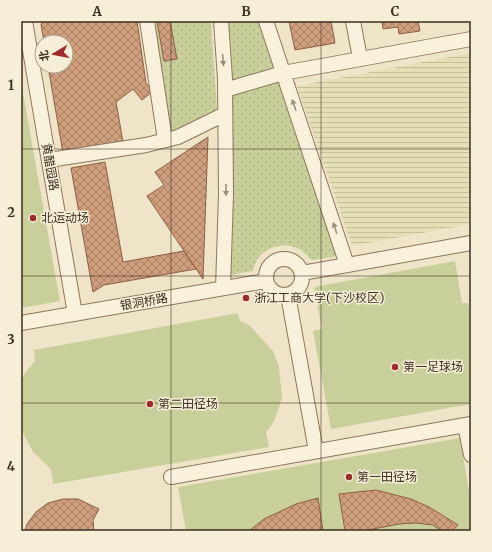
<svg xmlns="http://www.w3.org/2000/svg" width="492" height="552" font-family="Merriweather,'Noto Sans SC',serif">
<defs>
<pattern id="farmland-rules" width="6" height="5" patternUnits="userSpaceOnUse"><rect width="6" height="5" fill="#e6deb5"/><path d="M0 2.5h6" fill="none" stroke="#c6bf9b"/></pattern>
<pattern id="grass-dots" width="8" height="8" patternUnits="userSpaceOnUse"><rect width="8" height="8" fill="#c9cf9b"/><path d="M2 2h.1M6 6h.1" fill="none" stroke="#aeb285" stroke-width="1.8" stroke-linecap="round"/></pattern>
<pattern id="building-cross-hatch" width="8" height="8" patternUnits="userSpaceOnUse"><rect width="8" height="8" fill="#cf9f7d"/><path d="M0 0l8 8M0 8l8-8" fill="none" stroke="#a98266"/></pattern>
</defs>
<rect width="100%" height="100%" fill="#f0e4c8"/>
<path fill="url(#farmland-rules)" d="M471,53V224L352,246L297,86Z"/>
<path fill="url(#grass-dots)" d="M151,21H211L217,109C204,121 186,127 169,132Z
M225,21H260L276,73L231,86Z
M280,78L339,256L311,260C307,256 302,250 297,248C283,242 263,247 256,262C254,264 254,268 253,271L230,275V93Z"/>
<path fill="#c9cf9b" d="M21,82L60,301L21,308Z
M455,261L462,303H468L471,318V404L331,429L313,331L322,329L314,287Z
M238,313L240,321L249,325L273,351L279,367L282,397L278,411L272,425L266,432L269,447L53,484L51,469L33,452L21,429V381L25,373L35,361L34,350Z
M460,438L471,503V531H186L178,487Z"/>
<path fill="url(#building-cross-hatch)" stroke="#8d5f41" d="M45,21H137L146,83L153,91L142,100L133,89L116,102L123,142L63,153L48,66H66V42H44L41,24Z
M157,21H170L177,59L164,61Z
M289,21H331L335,43L295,50Z
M382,21H418L420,31L399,34L398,27L383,29Z
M208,137L203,279L147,196L164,185L155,172Z
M105,162L123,262L184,251L196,269L104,285L93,292L71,168Z
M376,490L411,499L429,507L458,525L452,531H442L433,525L415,523L399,524L363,531H345L339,494Z
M318,498L323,531H249L264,519L296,504Z
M63,499H78L99,509L93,520L94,531H25L27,524L36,512L48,503Z"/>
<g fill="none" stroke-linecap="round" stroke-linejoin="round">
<defs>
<path id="minor" d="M25,21L75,314
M147,21L165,140
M221,21L225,79L226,195L223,288
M266,21L347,265
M353,21L360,58
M225,90L283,73L471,39
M49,160L146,145L178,137L225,114
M266 277a18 18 0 1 1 36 0a18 18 0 1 1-36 0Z
M302,273L471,243
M288,295L316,451
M21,323L266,281
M465,425L471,455
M171,477L471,424"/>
</defs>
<use href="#minor" stroke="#8d765c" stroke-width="16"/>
<use href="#minor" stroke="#faf1dc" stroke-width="14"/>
</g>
<defs><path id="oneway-solid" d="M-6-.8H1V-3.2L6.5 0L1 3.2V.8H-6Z"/></defs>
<g fill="#9c907e">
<use href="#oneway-solid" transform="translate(223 60) rotate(86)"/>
<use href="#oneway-solid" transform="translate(294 105) rotate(-109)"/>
<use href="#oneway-solid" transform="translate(226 190) rotate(90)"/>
<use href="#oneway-solid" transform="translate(335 228) rotate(-108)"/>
</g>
<path fill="none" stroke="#3d2e20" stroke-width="1" stroke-opacity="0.55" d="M171,21V531M321,21V531M21,149H471M21,276H471M21,403H471"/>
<g fill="#9e2a2b" stroke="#f7eed8" stroke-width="1.5">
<circle cx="33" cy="218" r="4"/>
<circle cx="246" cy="298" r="4"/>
<circle cx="395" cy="367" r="4"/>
<circle cx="150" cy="404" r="4"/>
<circle cx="349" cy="477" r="4"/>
</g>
<g text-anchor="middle" stroke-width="3" stroke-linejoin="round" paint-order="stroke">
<g font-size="12" fill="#3d2e20" stroke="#f7eed8">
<text transform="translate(50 167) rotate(80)" y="4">黄醋园路</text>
<text transform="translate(144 302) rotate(-10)" y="4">银洞桥路</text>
</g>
<g font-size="12" fill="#3d2e20" stroke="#f7eed8" text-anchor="start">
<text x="41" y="222">北运动场</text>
<text x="254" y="302">浙江工商大学(下沙校区)</text>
<text x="403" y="371">第一足球场</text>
<text x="158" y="408">第二田径场</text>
<text x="357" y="481">第一田径场</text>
</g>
</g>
<rect width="492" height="552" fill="none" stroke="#f7eed8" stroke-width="44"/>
<g transform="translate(54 54) rotate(260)"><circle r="19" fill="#f7eed8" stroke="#ada18e"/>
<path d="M0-3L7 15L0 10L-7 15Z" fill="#9e2a2b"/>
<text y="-6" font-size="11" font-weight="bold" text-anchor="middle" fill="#3d2e20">北</text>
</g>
<rect x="22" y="22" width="448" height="508" fill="none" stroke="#3d2e20" stroke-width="1.5"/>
<g font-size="13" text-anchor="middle" font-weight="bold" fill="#3d2e20">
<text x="97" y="16">A</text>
<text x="246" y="16">B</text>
<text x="395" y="16">C</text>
<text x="11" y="90">1</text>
<text x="11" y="217">2</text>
<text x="11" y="344">3</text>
<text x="11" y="471">4</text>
</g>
</svg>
